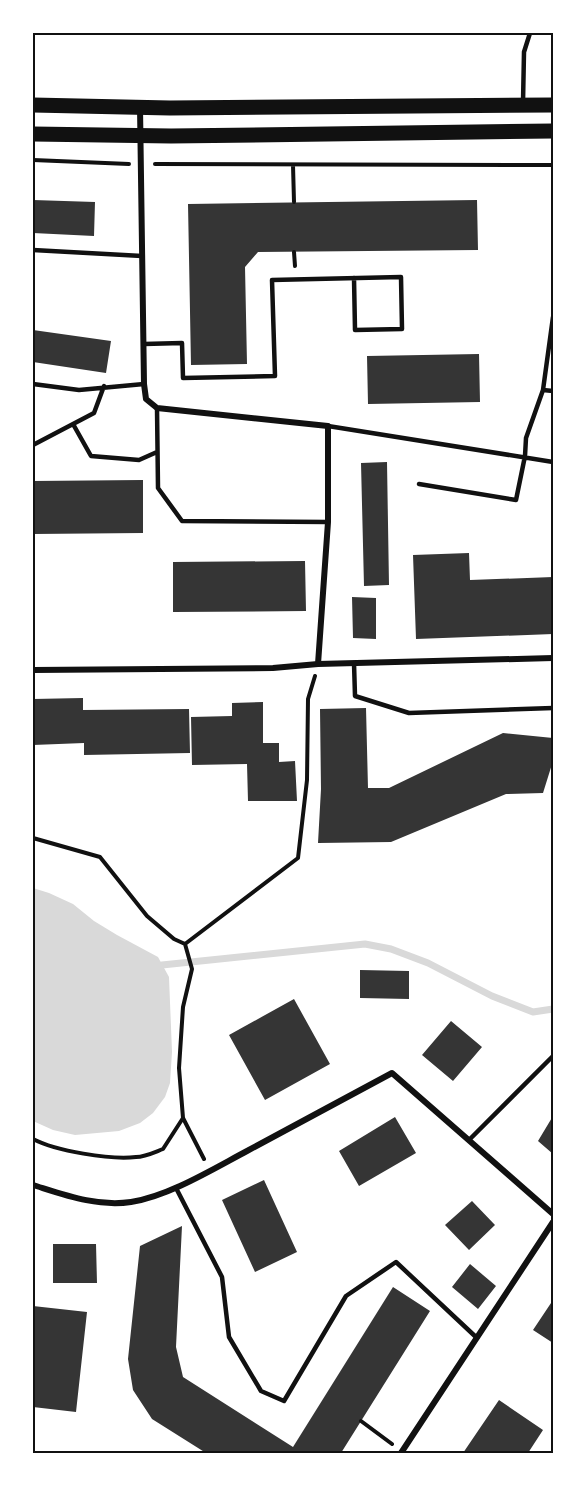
<svg xmlns="http://www.w3.org/2000/svg" width="586" height="1486" font-family="Mulish,sans-serif">
<rect width="100%" height="100%" fill="#fff"/>
<path fill="#d9d9d9" d="M33,888L49,893L73,904L94,921L117,935L158,957L169,977L172,1052L170,1083L165,1097L153,1113L140,1123L119,1131L75,1135L53,1130L33,1121Z"/>
<g fill="none" stroke-linecap="round" stroke-linejoin="round">
<path stroke="#d9d9d9" stroke-width="7" d="M162,965L365,944L391,949L428,963L492,996L533,1012L553,1009"/>
</g>
<path fill="#353535" d="M33,200L95,202L94,236L33,233Z
M477,200L478,250L258,252L245,267L247,364L191,365L188,204Z
M33,330L111,341L106,373L33,362Z
M479,354L480,402L368,404L367,356Z
M387,462L389,585L364,586L361,463Z
M143,480V533L33,534V481Z
M469,553L470,580L553,577V634L416,639L413,555Z
M305,561L306,611L173,612V562Z
M352,597L376,598V639L353,638Z
M83,698V710L189,709L190,753L84,755V743L33,745V699Z
M263,702V743H279V762L295,761L297,801H248L247,764L192,765L191,717L232,716V703Z
M366,708L368,788H389L503,733L553,738V761L543,793L506,794L391,842L318,843L321,789L320,709Z
M360,970L409,971V999L360,998Z
M294,999L330,1064L265,1100L229,1035Z
M451,1021L482,1047L453,1081L422,1055Z
M553,1116V1154L538,1141Z
M395,1117L416,1153L359,1186L339,1151Z
M264,1180L297,1252L255,1272L222,1200Z
M472,1201L495,1225L469,1250L445,1225Z
M182,1226L176,1347L183,1377L293,1447L393,1287L430,1311L341,1453H206L152,1419L133,1390L128,1359L140,1246Z
M53,1244H96L97,1283H53Z
M470,1264L496,1286L478,1309L452,1287Z
M553,1300V1343L533,1330Z
M33,1306L87,1312L76,1412L33,1407Z
M499,1400L543,1430L528,1453H463Z"/>
<g fill="none" stroke-linecap="round" stroke-linejoin="round">
<path stroke="#111" stroke-width="4" d="M33,160L129,164
M155,164L553,165
M293,165L294,202
M294,252L295,266
M33,838L100,857L147,916L174,939L185,944L192,969L183,1007L179,1068L183,1118L163,1149C155,1152 145,1157 136,1157C110,1160 56,1151 33,1139
M185,944L298,858L307,780L308,699L315,676
M183,1118L204,1159
M361,1421L392,1444"/>
<path stroke="#111" stroke-width="4.5" d="M523,103L524,52L530,33
M33,250L142,256
M144,344L182,343L183,378L275,376L272,280L401,277L402,329L355,330L354,278
M33,384L79,390L144,384
M543,390L553,391
M157,408L158,488L182,521L328,522
M73,424L91,456L139,460L157,452
M328,426L553,462
M33,445L94,413L104,386
M419,484L516,500L525,456L526,438L543,390L553,317
M354,663L355,696L409,713L553,708
M469,1140L553,1056
M176,1188L222,1277L229,1337L261,1391L284,1401L346,1296L396,1262L477,1338"/>
<path stroke="#111" stroke-width="6" d="M140,107L144,384L146,399L157,408L328,426V522L318,664
M33,670L273,668L318,664L553,658
M33,1185C65,1195 97,1207 131,1202C169,1196 213,1169 247,1151C295,1125 344,1099 392,1073L553,1214
M401,1453L553,1222"/>
<path stroke="#111" stroke-width="15" d="M33,105L170,108L553,105
M33,134L171,136L553,131"/>
</g>
<rect width="586" height="1486" fill="none" stroke="#ffffff" stroke-width="69"/>
<rect x="34" y="34" width="518" height="1418" fill="none" stroke="#111" stroke-width="2"/>
</svg>
